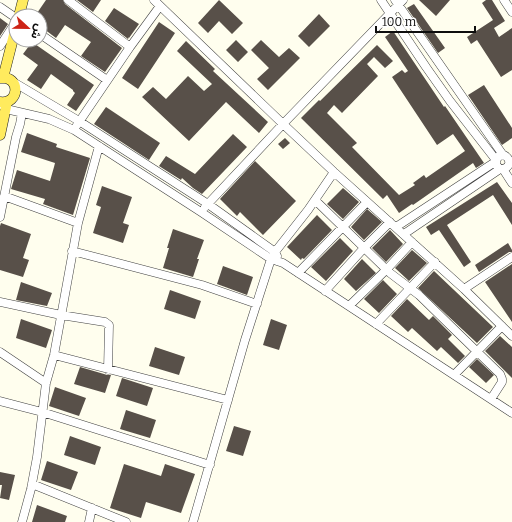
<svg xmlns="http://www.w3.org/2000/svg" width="512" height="522" font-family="Bitter,'Noto Sans Arabic',serif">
<rect width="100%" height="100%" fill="#fffeee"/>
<path fill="#585049" d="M46,0H63L65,4L122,48L105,72L81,56L91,42L65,25L56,38L40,26V16H35Z
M77,0H101L93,12Z
M219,0L243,23L232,34L219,21L208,33L198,23Z
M419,0H450L436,16Z
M486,0H492L505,21L494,28L499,37L512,28V70L501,77L477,40L471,44L467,37L493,20L482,3Z
M414,4L445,48L438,53L407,8Z
M114,8L139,24L129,38V37L128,39L105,21Z
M319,14L330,26L309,47L298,36Z
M0,18L8,24L0,36Z
M159,22L175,33L138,89L122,78Z
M393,31L444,107L445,106L484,163L476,168L473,163L413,205L412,204L399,213L387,195L383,199L301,118L319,100L320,101L377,45L393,61L385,68L374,57L367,64L378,76L342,113L334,105L327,113L357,143L352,147L399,195L415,185L413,183L424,175L426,178L465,151L453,134L437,145L392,77L402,70L405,73L408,71L385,37Z
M236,40L248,52L238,62L226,50Z
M261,40L279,57L289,48L300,58L268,90L257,79L269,68L251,50Z
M186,41L215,69L213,71L268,122L259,133L226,102L189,141L142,97L153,87L166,99L188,76L204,91L212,84L177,51Z
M32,42L94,85L76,111L67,105L75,93L73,91V90L51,74L41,89L27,80L38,65L23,54Z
M484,85L512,128V138L502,145L468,95Z
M106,107L160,143L149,160L94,124Z
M27,133L57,144L56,147L90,158L73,215L43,204L45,199L11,189L17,170L50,181L54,167L55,163L21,152Z
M233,134L247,147L202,194L193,188L182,178L181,180L159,166L166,156L195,174Z
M285,138L290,143L283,149L278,144Z
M255,161L296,201L263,235L240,212L237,216L220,199Z
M497,182L512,203V225L493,195L447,225L471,262L464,267L439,230L431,235L426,227Z
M102,186L132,197L123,223L129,225L123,243L93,233L101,207L96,205Z
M343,188L359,202L343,219L327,204Z
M367,209L382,222L364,240L351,227Z
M317,215L332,230L304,259L302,258L301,260L287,247Z
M1,223L31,234L23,258L29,260L23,277L0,270V226Z
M173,229L204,240L197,259H199L193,277L163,268L169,248H167Z
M390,230L403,244L386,262L372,248Z
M340,238L353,251L326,281L311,267Z
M508,243L512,250V252H509L479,272L475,265Z
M412,250L427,263L409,281L395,268Z
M362,259L376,273L356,291L344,279Z
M512,264V322L485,282Z
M223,266L253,277L247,295L217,284Z
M434,271L493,327L477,343L418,288Z
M383,280L397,294L379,313L364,299Z
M21,282L52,293L47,306L16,300Z
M170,290L201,301L195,319L164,309Z
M407,299L429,320L433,316L452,335L448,339L465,356L458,363L441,347L437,351L412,328L408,332L391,316Z
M21,319L52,330L46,348L16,338Z
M271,319L287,325L279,350L263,345Z
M500,336L512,347V378L485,351Z
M155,347L185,357L179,375L149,366Z
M477,359L494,375L486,383L469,367Z
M80,367L104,374L107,375H111L105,393L74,384Z
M122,378L153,388L147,406L116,396Z
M55,387L86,398L79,416L49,406Z
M126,410L156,420L150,438L120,429Z
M234,426L251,431L243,456L226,451Z
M70,436L101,447L95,465L64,455Z
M47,461L78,472L71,490L41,480Z
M124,464L161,476L165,464L195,474L181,513L146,502L141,518L110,508Z
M0,472L15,475L9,500L0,498L2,485H0Z
M37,505L67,516L65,522H32Z"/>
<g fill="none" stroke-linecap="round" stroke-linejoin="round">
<defs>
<path id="minor" d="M68,0L130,47
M154,0L283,124L334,172L464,289L512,336
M381,0L426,67L450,101L496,160
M395,0L503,155
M504,0L512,12
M0,7L16,18
M40,34L107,80
M0,46L15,23
M10,80L79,121L208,204L275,252L277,256
M2,105L6,109L49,119L74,130L201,212L271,259L283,263L512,413
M77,125L130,47L160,6
M503,169L512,183
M4,196L78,223
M315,200L390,273L419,295L500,374L502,379V382L491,399
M205,207L283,124L403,0
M0,217L16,137L20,124L22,113
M396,227L495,162
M404,234L500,169C511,169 512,159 504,155L499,156L496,160V165L500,169
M72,251L202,285L257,304
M298,273L367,202
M464,289L512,257
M325,291L364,248L390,222
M0,302L61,315L105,322L109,325L108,370
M349,306L387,269L412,242
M376,324L435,262
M0,352L46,383
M54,355L228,400
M454,375L502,326
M0,401L42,412L210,465
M32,484L126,522
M22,522L31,489L37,457L46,383L54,355L78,223L99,146
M89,522L92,508
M193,522L245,340L271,259L275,252L308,210L334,172"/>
<path id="major" d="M19,16L23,0
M0,78C21,75 20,105 0,102
M3,78L16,27
M0,135L7,102"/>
</defs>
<use href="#minor" stroke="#414141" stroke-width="9"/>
<use href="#major" stroke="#1f1f1f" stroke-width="11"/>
<use href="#minor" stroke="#fff" stroke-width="8"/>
<use href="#major" stroke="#ffeb5e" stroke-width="10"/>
</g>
<g transform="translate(28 28) rotate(112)"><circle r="19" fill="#ffffff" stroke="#9f9f9f"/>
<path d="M0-3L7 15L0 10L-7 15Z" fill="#cd2316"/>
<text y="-6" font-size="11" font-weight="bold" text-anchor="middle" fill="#0e0e0e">ش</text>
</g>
<path d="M376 26v6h99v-6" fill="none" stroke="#0e0e0e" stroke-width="2"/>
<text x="382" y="26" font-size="12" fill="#0e0e0e" stroke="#ffffff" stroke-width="3" paint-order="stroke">100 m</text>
</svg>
